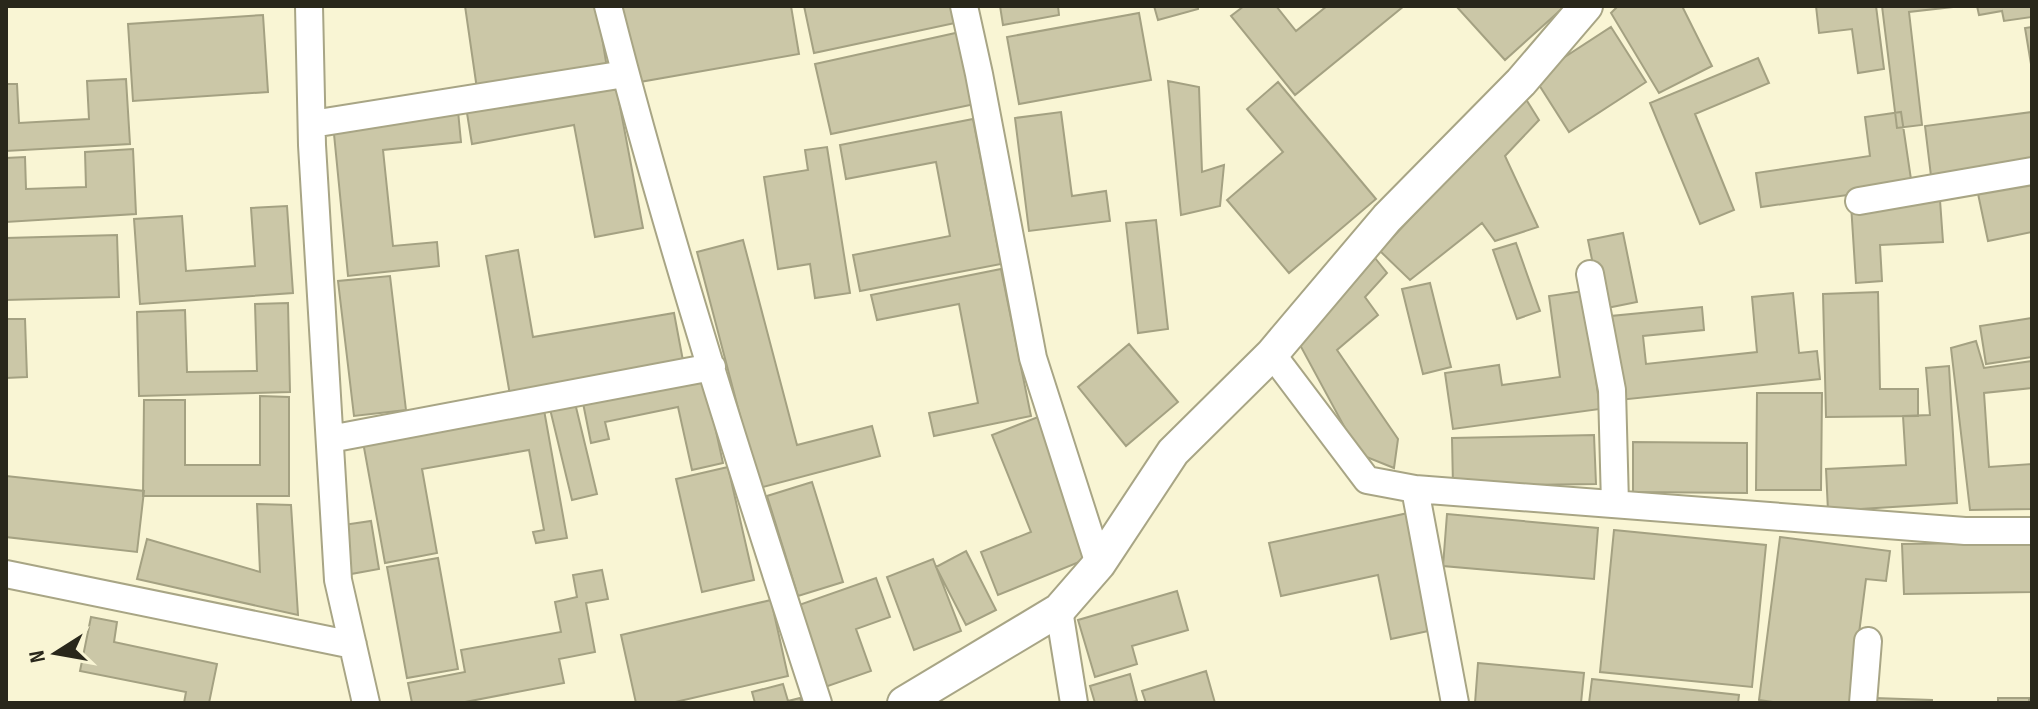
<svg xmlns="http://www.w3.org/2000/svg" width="2038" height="709" font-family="'Sofia Sans Condensed',sans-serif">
<rect width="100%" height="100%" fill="#f9f5d4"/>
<path fill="#cbc7a7" stroke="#a4a182" stroke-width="2" d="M465,6H597L607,68L477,89Z
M620,6H791L799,54L634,83Z
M804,6H951L955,23L814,53Z
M1000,6H1058L1059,15L1003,25Z
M1154,6H1198V9L1158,20Z
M1244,6H1276L1296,31L1327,6H1404L1295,95L1231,16Z
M1456,6H1565L1505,60Z
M1618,6H1682L1712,66L1659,93L1611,13Z
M1816,6H1876L1884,69L1858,73L1852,29L1819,33Z
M1882,6H1962L1909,12L1922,125L1897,128Z
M1977,6H2032V17L2004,21L2002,11L1979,15Z
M1139,13L1151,80L1019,104L1007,37Z
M263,15L268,92L133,101L128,24Z
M1611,27L1646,82L1569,132L1534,77Z
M2032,27V70L2025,28Z
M960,32L975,104L831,134L815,64Z
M1758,58L1769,83L1695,114L1734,210L1700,224L1650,103Z
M126,79L130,144L6,151V84H17L19,123L89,119L87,81Z
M615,80L643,228L595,237L574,125L472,144L466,107Z
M1168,81L1199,87L1202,172L1224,165L1220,206L1181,215Z
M1278,82L1376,199L1289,273L1227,200L1283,152L1247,109Z
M1524,96L1539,120L1505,156L1538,227L1495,241L1482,223L1410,280L1380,251Z
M458,111L461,142L383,150L393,246L437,242L439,266L348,276L333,124Z
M1061,112L1072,196L1106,191L1110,221L1029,231L1015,118Z
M1901,112L1912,186L1761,207L1756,173L1870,156L1865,117Z
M2032,112V163L1931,176L1925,126Z
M973,119L1001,264L860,291L853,255L950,236L936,162L846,179L840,145Z
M827,147L850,293L815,298L810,264L778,269L764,177L808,170L805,150Z
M133,149L136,214L6,222V158L25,157L26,189L86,187L85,152Z
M2032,178V232L1988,241L1977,189Z
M1940,200L1943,242L1880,245L1882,281L1856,283L1851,204Z
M287,206L293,293L140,304L134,219L182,216L186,271L255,266L251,208Z
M1156,220L1168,329L1138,333L1126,223Z
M1623,233L1637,302L1602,309L1588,240Z
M117,235L119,297L6,300V238Z
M743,240L797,445L872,426L880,456L759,488L697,252Z
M1516,243L1540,311L1517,319L1493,250Z
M518,250L533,337L674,313L684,366L510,395L486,256Z
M1375,258L1387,273L1365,297L1378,315L1337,350L1398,439L1394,468L1359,454L1300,345Z
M1001,269L1031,416L934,436L929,413L978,403L959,304L877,320L871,295Z
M390,276L406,410L354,416L338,281Z
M1430,283L1451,367L1423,374L1402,289Z
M1584,291L1600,409L1453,429L1445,373L1499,365L1502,385L1560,377L1549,296Z
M1878,292L1880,389H1918V416L1826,417L1823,294Z
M1793,293L1799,353L1817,351L1820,379L1619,400L1611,316L1702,307L1704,330L1643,336L1646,364L1757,352L1752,297Z
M288,303L290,392L139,396L137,312L185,310L187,372L257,371L255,304Z
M2032,318V357L1986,364L1980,326Z
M6,319H25L27,377L6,378Z
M1976,341L1984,368L2032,361V388L1984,393L1989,467L2032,464V509L1970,510L1951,348Z
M1129,344L1178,402L1126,446L1078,387Z
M1949,366L1957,503L1828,511L1826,469L1906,465L1903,416L1930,415L1926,368Z
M703,372L723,463L692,470L678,407L605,422L609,439L591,443L582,398Z
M1757,393H1822L1821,490H1756Z
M260,396L289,397V496H143L144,400H185V465H260Z
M575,403L597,494L572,500L550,409Z
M544,410L567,538L536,543L533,532L544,530L529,450L422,469L437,553L385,563L363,442Z
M1038,417L1094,556L998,595L981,552L1031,532L992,435Z
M1594,435L1596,484L1453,486L1452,438Z
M1633,442L1747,443V493L1633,492Z
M728,467L754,580L702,592L676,479Z
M6,476L144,491L137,552L6,537Z
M812,482L843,582L798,596L767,496Z
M257,504L291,505L298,615L137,579L147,539L260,572Z
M1408,513L1433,630L1391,639L1378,575L1281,596L1269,543Z
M1447,514L1598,528L1594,579L1443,566Z
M371,521L379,569L351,574L343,525Z
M1614,530L1766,545L1752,687L1600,672Z
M1780,537L1890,551L1886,581L1866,579L1850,703H1780L1759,700Z
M2032,542V592L1904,594L1902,544Z
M966,551L996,610L966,625L936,567Z
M438,558L458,669L407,678L387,567Z
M933,559L961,631L914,650L887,577Z
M602,570L608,599L586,603L595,652L559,659L564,683L460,703H412L408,683L465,672L461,650L561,632L555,602L577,597L573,575Z
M876,578L890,617L856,629L871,671L825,687L796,606Z
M1177,591L1188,630L1132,646L1137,664L1095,677L1078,620Z
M771,600L788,676L671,703H636L621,635Z
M91,617L117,622L114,642L217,664L209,703H184L186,692L80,671Z
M1478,663L1584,673L1581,703H1475Z
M1206,671L1215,703H1146L1142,691Z
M1130,674L1137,701L1128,703H1095L1090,686Z
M1592,679L1739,695L1738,703H1589Z
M783,684L788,701L800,698L802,703H755L752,692Z
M1875,698L1932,700V703H1875Z
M1998,698H2029V703H1998Z"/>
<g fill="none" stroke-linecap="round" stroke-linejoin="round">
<defs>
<path id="minor" d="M309,6L312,145L338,580L366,703
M608,6C668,241 743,473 818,703
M964,6L979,74L1033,358L1099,564
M312,124L625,74
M1859,201L2032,171
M1590,274L1612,390L1615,504
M1272,354L1367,480L1415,489L1965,531H2032
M330,439L712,367
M1415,489L1455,703
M6,574L353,645
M1059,610L1074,703
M1863,703L1868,641"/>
<path id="tertiary" d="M904,703L1059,610L1099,564L1173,452L1272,354L1387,218L1521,82L1586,6"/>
</defs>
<use href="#minor" stroke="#a8a585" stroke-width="30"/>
<use href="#tertiary" stroke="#a8a585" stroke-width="36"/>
<use href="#minor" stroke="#fff" stroke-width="26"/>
<use href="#tertiary" stroke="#fff" stroke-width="32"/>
</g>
<rect width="2038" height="709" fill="none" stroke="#29271b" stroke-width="16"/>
<g transform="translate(56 653) rotate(259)" stroke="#f9f5d4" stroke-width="6" paint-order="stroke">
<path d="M0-6L14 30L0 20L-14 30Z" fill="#29271b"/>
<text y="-12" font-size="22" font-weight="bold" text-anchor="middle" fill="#29271b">N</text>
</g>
</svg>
